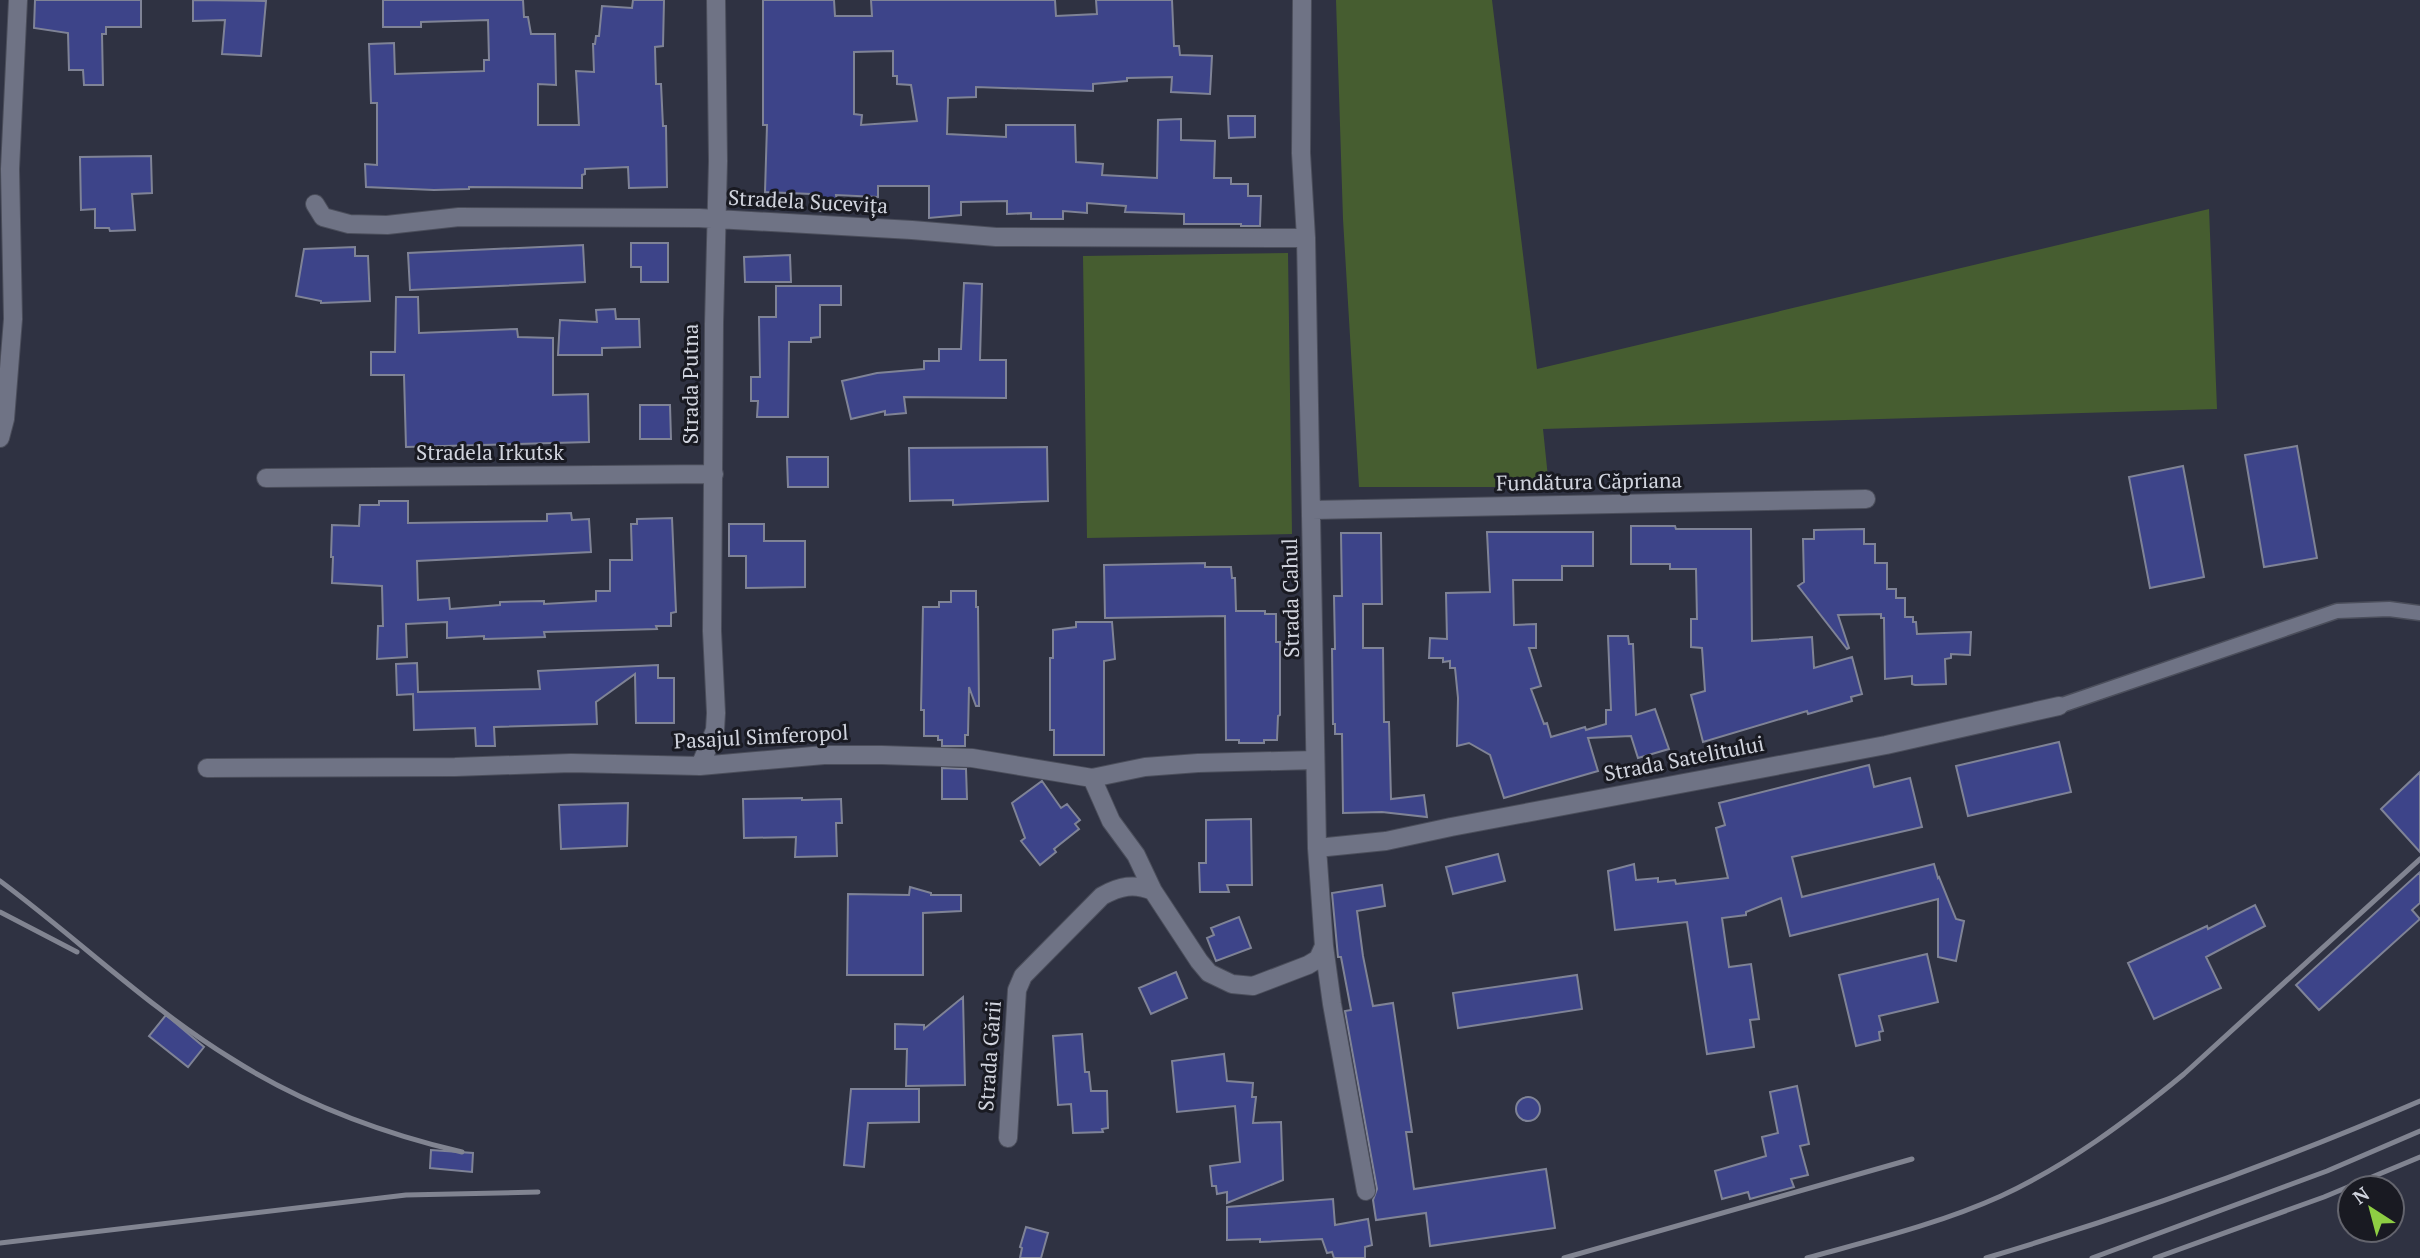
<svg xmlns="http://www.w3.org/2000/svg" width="2420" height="1258" font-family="'PT Serif',serif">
<rect width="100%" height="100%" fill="#2f3242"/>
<path fill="#465d30" d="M1336,0H1492L1537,369L2209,209L2217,409L1543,429L1549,487H1359L1343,219Z
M1288,253L1292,534L1087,538L1083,256Z"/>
<path fill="#3d4489" stroke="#7f8396" stroke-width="2" fill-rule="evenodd" d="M35,0H141V27H106V34H102L103,85H84L83,70H69L68,33L34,28Z
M193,0L266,1L261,56L222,54L225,20L193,21Z
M383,0H523L524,17H528L531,34H555L556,85L538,84V125H579L576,71L594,72L593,44H595L596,36H599L602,6L632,8L633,0H664L663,46L655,47L656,84H661L663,126H666L667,187L629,188L628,167L585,169V174L582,175V188L469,187V189L434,190L366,187L365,164L377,165V103H371L369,44L394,43L395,74L484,71V60H489L488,20L421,22V27H383Z
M763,0H834L835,16H872L871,0H1055L1056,16L1097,14L1096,0H1172L1174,46H1179L1180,55L1212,56L1210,94L1171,92L1172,77L1127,78V81L1093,84V91L976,87V97L948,98L947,134L1006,137V125H1075L1076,162L1103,164L1102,175L1157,178L1158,120L1181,119V140L1215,141L1214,178H1231V184H1248V196H1261L1260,226H1241V224H1184V214L1125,212L1126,206L1087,203V213L1063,211V219H1031V213L1007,214V201L961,202V215L929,218V186H878V197L836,195L838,211H812L811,194L765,192L767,125H763ZM893,51V76H897V84L911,85L917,121L861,125L862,115L854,114V52Z
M1228,116H1255V137L1229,138Z
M151,156L152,193L132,194L135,230L110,231L109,228H95V209L81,210L80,157Z
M631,243H668V282H641V267H631Z
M583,245L585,282L410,290L408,253Z
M355,247V256H368L370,301L321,303V301L296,296L304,249Z
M790,255L791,282H745L744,257Z
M964,283L982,284L980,360H1006V398L904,397L906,413L885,415V411L851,419L842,381L877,373L924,369V361H939V349H961Z
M776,286H841V305H820V337L811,338V342H789L788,417H757L758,401H751V377H760L759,317H776Z
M396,297H418L419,333L517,329L518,337L553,338V395L588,394L589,442L406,447L404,375H371V352H395Z
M615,309L616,319H639L640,347L602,348V355H558L560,320L597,322L596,310Z
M640,405H670L671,439H640Z
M2297,446L2317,558L2264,567L2245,455Z
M1047,447L1048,501L953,505V500L910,501L909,448Z
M787,457H828V487H788Z
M2183,466L2204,577L2150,588L2129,477Z
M379,501H408V523L547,521V514L571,513L572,520L589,519L591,552L417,561L418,600L449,598L450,609L500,605V602L544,601V604L596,601V591H610V560H632L631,524H637V519L672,518L676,612L671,613V626H656L657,629L544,632L545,637L484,639V636L447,638V622L406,624L407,657L377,659L378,626H383L382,586L332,583L333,557H331L332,525L359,526L360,505H379Z
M729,524H764V541H805V587L746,588V556H729Z
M1631,526H1675L1676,529H1751L1752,641L1812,637L1814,668L1852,657L1862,694L1851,697L1852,701L1808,714L1807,711L1703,742L1691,695L1705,691L1702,648L1691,647V619H1697L1696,569H1670V564H1631Z
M1864,529V544H1875V563H1887V589H1896V598H1905V617H1913V622H1916L1917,634L1971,632L1970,655L1951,654V658L1945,659L1946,684L1915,685L1912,684V676L1885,679L1884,618H1881V614L1838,615L1849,648L1847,649L1798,586L1804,582L1803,539H1814V530Z
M1487,532H1593V566H1562V580H1513L1514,625L1536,624V648H1529L1541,686L1531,689L1544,724L1547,723L1551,737L1585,727L1586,730L1606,724V710H1611L1608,636H1628L1629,644H1633L1636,715L1655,709L1669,749L1638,758L1631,736L1588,738L1598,771L1504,798L1490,755L1469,743L1457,746L1458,698L1455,668H1450V661L1443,662V658H1429L1430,638L1447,639L1446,593L1490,592Z
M1341,533H1381L1382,604H1363V648H1383L1384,722H1389L1391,799L1424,795L1427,817L1382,812L1343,813L1342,734H1335V724H1333L1332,649H1335L1334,596H1342Z
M1205,563V567H1231L1232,578H1235L1236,611H1265V614H1276V642H1280V715L1278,716L1277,740H1264V743H1239V740H1226L1225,616L1105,618L1104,565Z
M951,591H976V607H978L979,706H976L969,687L968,735H965V746H942V740H938V736H924V710H921L923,607H939V602H951Z
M1076,622H1112L1115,659L1104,661V755H1054V730H1050V658H1053V630L1076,627Z
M417,663L418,692L540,689L538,671L658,665V678H674V723H636L635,674L596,702L597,724L494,727L495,746H476L475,728L414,730L413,694L397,695L396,664Z
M2059,742L2071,792L1968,816L1956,766Z
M1869,765L1874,787L1910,778L1922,827L1792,857L1802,897L1934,864L1938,878L1939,877L1956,919L1964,921L1956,961L1938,957V899L1790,936L1781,898L1746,912V915L1722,918L1729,967L1751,964L1759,1019L1750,1020L1754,1047L1707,1054L1687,922L1615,930L1608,871L1634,864L1636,880L1658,878V882L1675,880L1676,884L1728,878L1716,828L1725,825L1719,803Z
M942,768L966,769L967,799H942Z
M2420,772V852L2381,809Z
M1042,781L1061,808L1067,804L1080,820L1075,824L1079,829L1054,849L1056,852L1040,865L1021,841L1025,838L1012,803Z
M802,798V800L841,799L842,823H836L837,856L795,857L796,837L744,838L743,799Z
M628,803L627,846L561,849L559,805Z
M1251,819L1252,885H1227L1229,892H1200L1199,863H1206V820Z
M1498,854L1505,881L1453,894L1446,867Z
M2420,872V903L2412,910L2420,919L2319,1010L2296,985Z
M1382,885L1385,906L1357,911L1363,956L1373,1006L1393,1003L1412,1132H1406L1414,1189L1546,1169L1555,1228L1430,1246L1426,1213L1376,1220L1373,1200L1377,1189L1345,1011L1351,1010L1341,957H1338L1332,893Z
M910,887L931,893V895H961V911L923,913V975H847L848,894L909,895Z
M2255,905L2265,926L2206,957L2221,988L2154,1019L2128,963L2207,926L2208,929Z
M1239,917L1251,948L1216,961L1207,938L1214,935L1211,928Z
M1927,954L1938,1002L1879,1016L1883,1031L1879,1032L1880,1040L1856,1046L1839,975Z
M1176,972L1187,998L1151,1014L1139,988Z
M1577,975L1582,1009L1458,1028L1453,993Z
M963,997L965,1085L906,1086L907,1049H895V1024L924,1025V1029Z
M166,1015L204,1047L188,1067L149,1036Z
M1082,1034L1085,1072H1089L1091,1091H1107L1108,1128L1102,1129L1103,1132L1073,1133L1071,1104L1058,1105L1053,1036Z
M1224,1054L1227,1081L1253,1083L1252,1097H1256L1253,1123L1281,1122L1283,1180L1227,1203V1192L1217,1194L1216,1186H1212L1210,1166L1240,1162L1235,1106L1177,1112L1172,1061Z
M1797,1086L1809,1144L1800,1146L1808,1175L1791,1179L1794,1187L1750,1199L1748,1192L1722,1199L1715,1171L1766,1156L1762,1137L1778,1133L1770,1092Z
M851,1089H919V1122L868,1123L864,1167L844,1165Z
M1516 1109a12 12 0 1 1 24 0a12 12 0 1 1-24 0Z
M431,1150L473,1153L472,1172L430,1168Z
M1333,1199L1335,1225L1368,1219L1372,1245L1365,1247V1258H1334L1332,1252L1327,1253L1322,1239L1260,1242V1239L1227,1240V1207Z
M1026,1227L1048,1233L1041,1258H1020L1022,1248L1020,1247Z"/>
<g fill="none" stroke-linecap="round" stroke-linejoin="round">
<defs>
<path id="lane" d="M2059,706L2337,611L2389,609L2420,613"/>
<path id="street" d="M1302,0L1301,153L1306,238L1317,848L1324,946L1332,1004L1366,1191
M315,204L323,217L349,224L387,225L459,217L699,218L912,230L996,237L1306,238
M0,438L5,419L13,319L10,169L18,0
M266,478L714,474
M1312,510L1866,499
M700,766L715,730L716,713L712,631L714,324L718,161L716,0
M207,768L455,767L571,763L700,766L824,755H882L972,758L1092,778L1145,767L1198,763L1315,760
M1092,778L1111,821L1136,855L1153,891L1199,961L1209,973L1232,984L1253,986L1308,965L1318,959L1324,946
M1317,848L1386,841L1451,827L1886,745L2059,706
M1008,1138L1017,990L1023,976L1102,896C1120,886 1134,883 1153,891"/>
</defs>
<use href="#lane" stroke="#4b4e5b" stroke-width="17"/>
<use href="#street" stroke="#4b4e5b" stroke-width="20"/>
<use href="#lane" stroke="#6f7385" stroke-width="14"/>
<use href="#street" stroke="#6f7385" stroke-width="18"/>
<path stroke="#818491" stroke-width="5" d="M0,881C78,939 149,1008 232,1059C303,1104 381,1133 462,1152
M0,912L77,952
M0,1243L406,1195L538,1192
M1564,1258L1912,1159
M1807,1258C1872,1240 1939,1224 2001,1196C2068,1165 2127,1121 2184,1074L2420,859
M1986,1258C2133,1214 2279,1162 2420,1101
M2092,1258L2327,1171L2420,1131
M2155,1258L2324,1197L2420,1157"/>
</g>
<g text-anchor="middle" stroke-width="6" stroke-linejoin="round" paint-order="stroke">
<g font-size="21" fill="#d1d4de" stroke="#191a22">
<text transform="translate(808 202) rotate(3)" y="7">Stradela Sucevița</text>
<text transform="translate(691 384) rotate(-90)" y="7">Strada Putna</text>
<text x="490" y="460">Stradela Irkutsk</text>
<text transform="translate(1589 482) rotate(-1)" y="7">Fundătura Căpriana</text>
<text transform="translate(1291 598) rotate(-91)" y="7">Strada Cahul</text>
<text transform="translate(761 737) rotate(-3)" y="7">Pasajul Simferopol</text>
<text transform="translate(1684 759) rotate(-11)" y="7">Strada Satelitului</text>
<text transform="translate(990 1056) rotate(-86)" y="7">Strada Gării</text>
</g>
</g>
<g transform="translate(2371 1209) rotate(324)"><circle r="33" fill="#191a22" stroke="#63646d" stroke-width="2"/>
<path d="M0-5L12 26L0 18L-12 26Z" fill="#8ece43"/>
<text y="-10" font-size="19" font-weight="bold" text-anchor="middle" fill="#d1d4de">N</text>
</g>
</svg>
